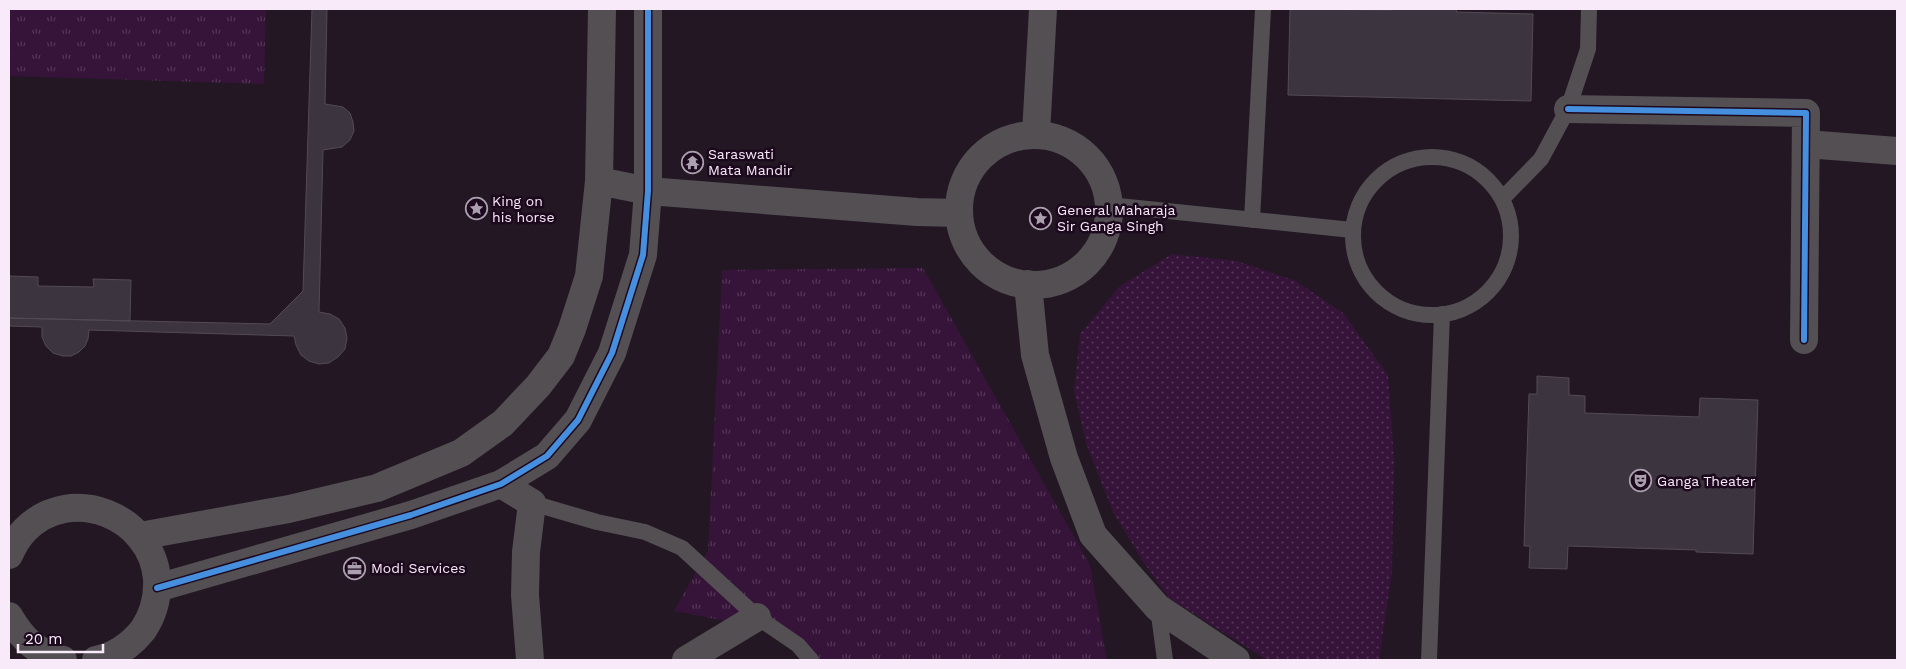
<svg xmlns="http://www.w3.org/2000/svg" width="1906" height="669" font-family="'Work Sans',sans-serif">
<defs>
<pattern id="grass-dots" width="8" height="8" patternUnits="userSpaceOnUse" patternTransform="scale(1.25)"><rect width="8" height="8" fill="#361339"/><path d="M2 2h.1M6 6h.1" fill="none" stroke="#543656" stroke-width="1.8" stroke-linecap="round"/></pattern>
<pattern id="park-tufts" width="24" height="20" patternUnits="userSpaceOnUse" patternTransform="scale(1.25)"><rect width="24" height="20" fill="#361339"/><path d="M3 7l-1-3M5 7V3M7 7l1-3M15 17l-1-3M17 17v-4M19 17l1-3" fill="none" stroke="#543656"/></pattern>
</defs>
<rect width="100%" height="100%" fill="#221723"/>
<path fill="url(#grass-dots)" d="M1172,254L1237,261L1296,281L1343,313L1388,375L1394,459L1392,572L1379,660H1267L1169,598L1142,560L1113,512L1086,443L1074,391L1080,334L1120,286Z"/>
<path fill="url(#park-tufts)" d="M9,9H266L264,84L9,76Z
M923,268L1090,565L1107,660H802L782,632L674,611L708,551L722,270Z"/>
<path fill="#3c343e" stroke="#544a54" d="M312,9H327L325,104L343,107L350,113L353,122L354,131L350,140L342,147L323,150L319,312L330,314L339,319L345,328L347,338L345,349L338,357L329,363L319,364L309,361L301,355L296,345L294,336L89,330L88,339L85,346L79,352L71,356H63L53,353L46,346L42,337V327L9,326V318L270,324L303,291Z
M1290,9L1391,10V9H1457L1456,12L1533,14L1531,101L1288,95Z
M9,276L38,277V286L94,287L93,279L131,280L130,321L9,318Z
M1537,376L1569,378V395L1585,396V413L1699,417L1700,398L1758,400L1753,554L1696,552V550L1568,546L1567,569L1529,568L1530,546H1524L1529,394H1537Z"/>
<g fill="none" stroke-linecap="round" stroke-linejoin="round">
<path stroke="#534f53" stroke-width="16" d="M1353 236a79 79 0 1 1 158 0a79 79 0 1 1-158 0Z
M1502,199L1541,159L1568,109L1588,49L1589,9
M1109,205L1352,230
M1252,220L1263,9
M532,503L597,522L645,532L682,548L757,617L798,645L811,660
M1158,608L1165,660
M1429,660L1442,314"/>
<path stroke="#534f53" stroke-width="28" d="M1568,109L1806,113L1804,340
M1036,133L1043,9
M959 210a75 75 0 1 1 150 0a75 75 0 1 1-150 0Z
M1806,144L1897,151
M599,181L648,191L917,212L957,213
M1028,284L1035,355L1064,458L1093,535L1158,608L1236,660
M501,484L532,503L526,552L525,595L530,660
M686,660L757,617"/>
<path stroke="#534f53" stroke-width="28" d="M140,536L289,509L377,488L461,453L503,423L538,386L561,356L572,329L589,276L599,181L602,9
M9,555C13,546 18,537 25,530C71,483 152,516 157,579C158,597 153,615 143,630C131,645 115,656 96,660
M157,588L411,515L501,484L547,456L578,420L612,353L643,255L648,191V9
M9,616C23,640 36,652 63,660"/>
<defs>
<path id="cycleway" d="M1568,109L1806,113L1804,340
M157,588L411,515L501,484L547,456L578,420L612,353L643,255L648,191V9"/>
</defs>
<use href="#cycleway" stroke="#1c091e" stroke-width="9"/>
<use href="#cycleway" stroke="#468fdf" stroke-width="6"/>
</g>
<defs>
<symbol id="temple-ring" viewBox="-11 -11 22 22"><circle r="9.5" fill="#1c091e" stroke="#ada0ae" stroke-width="1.5"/><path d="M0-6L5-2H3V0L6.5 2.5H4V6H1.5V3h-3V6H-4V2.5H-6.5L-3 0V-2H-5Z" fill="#ada0ae"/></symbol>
<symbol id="sight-ring" viewBox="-11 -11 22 22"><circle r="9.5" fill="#1c091e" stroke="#ada0ae" stroke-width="1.5"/><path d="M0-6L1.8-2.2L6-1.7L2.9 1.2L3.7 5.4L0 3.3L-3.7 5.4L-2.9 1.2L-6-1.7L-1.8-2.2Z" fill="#ada0ae"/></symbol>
<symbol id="theatre-ring" viewBox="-11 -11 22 22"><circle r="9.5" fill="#1c091e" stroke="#ada0ae" stroke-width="1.5"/><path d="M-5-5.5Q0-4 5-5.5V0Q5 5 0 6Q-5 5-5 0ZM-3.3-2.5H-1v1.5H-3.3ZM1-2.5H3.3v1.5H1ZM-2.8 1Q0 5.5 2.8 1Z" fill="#ada0ae"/></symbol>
<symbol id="office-ring" viewBox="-11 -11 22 22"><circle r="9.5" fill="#1c091e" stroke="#ada0ae" stroke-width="1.5"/><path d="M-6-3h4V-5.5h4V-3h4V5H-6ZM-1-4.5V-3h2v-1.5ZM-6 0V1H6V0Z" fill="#ada0ae"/></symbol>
</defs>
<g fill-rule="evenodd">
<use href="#temple-ring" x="680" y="150" width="25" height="25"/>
<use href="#sight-ring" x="464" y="196" width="25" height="25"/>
<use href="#sight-ring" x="1028" y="206" width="25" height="25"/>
<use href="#theatre-ring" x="1628" y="468" width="25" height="25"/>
<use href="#office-ring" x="342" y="556" width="25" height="25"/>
</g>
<g text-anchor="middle" stroke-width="5" stroke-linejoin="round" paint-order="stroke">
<g font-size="14" fill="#f8eaf9" stroke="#1c091e" text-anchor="start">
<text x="708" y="159">Saraswati<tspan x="708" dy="16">Mata Mandir</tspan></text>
<text x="492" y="206">King on<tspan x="492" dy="16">his horse</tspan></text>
<text x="1057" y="215">General Maharaja<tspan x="1057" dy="16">Sir Ganga Singh</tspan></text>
<text x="1657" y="486">Ganga Theater</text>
<text x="371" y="573">Modi Services</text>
</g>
</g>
<rect width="1906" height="669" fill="none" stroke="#f8eaf9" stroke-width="20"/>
<path d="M18 644v8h85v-8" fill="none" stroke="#f8eaf9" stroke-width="2.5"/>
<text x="25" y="644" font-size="15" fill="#f8eaf9" stroke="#1c091e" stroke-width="4" paint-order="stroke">20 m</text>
</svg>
